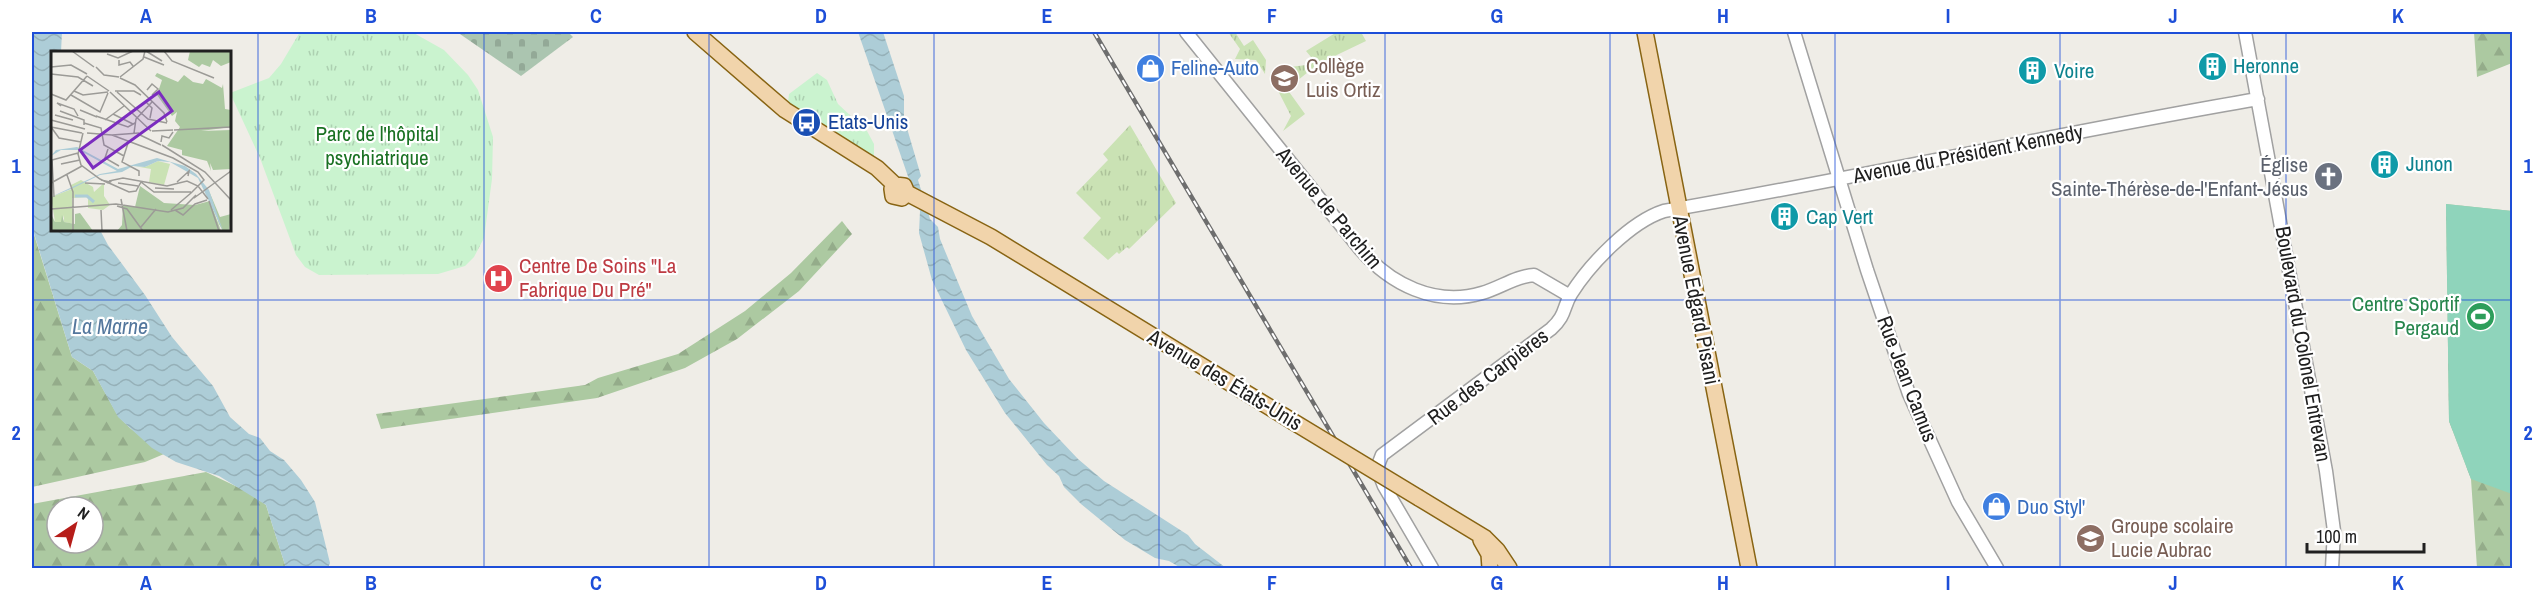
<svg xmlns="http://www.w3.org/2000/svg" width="2544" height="600" font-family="'Archivo Narrow',sans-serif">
<defs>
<pattern id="grass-tufts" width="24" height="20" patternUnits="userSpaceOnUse" patternTransform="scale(1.5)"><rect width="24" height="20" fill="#cae2b4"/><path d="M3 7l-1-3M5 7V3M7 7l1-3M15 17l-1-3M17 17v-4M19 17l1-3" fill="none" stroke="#adc29a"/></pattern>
<pattern id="forest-firs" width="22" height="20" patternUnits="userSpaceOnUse" patternTransform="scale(1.5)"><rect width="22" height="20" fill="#acc9a1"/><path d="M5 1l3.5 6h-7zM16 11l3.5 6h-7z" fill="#94ac8a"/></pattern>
<pattern id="cemetery-stones" width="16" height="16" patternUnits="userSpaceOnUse" patternTransform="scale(1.5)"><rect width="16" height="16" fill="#abc5b0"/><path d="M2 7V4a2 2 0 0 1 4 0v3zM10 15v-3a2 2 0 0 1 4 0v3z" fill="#93a997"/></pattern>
<pattern id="park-tufts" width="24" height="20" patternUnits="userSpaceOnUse" patternTransform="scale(1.5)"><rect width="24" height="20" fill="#caf3cf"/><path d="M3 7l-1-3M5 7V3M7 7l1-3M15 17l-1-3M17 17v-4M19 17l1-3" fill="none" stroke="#add0b1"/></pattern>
<pattern id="water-waves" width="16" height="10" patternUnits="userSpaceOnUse" patternTransform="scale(1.5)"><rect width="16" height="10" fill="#adcdd7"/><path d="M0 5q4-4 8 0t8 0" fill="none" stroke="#95b0b8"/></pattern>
</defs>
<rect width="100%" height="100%" fill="#efede7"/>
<path fill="url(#grass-tufts)" d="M1228,32H1235L1244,46L1253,40L1266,60L1265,74L1256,60L1235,59L1240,49Z
M1337,32H1361L1366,41L1318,64L1287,89L1305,114L1283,131L1291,116L1273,81L1290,67L1306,65L1311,57L1306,51Z
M1130,125L1176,203L1129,249L1127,247L1119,254L1117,252L1108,260L1083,238L1101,218L1076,193L1108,160L1103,154Z"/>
<path fill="url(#forest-firs)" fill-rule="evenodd" d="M2474,32H2512V63L2477,77Z
M2446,204L2512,211V568H2477L2471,479L2449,421Z
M842,221L852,234L799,291L737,339L685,368L597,398L381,429L376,414L585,385L598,378L678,354L745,311L791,273Z
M32,228L72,357L93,371L118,416L130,428L164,454L145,462L32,487Z
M206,472L246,491L266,505L286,568H32V504ZM57,507H93V543H57Z"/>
<path fill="url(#cemetery-stones)" d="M457,32H568L573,37L521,76Z"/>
<path fill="url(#park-tufts)" d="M300,32H412L444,50L468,75L478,90L493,137L492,179L484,238L474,257L465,266L438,274L319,275L305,267L296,255L260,158L230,93L269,78L281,64Z
M817,73L827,80L838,104L867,131L874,144V158L788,103L789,94Z"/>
<path fill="#8fd4bb" d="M2446,204L2512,211V494L2471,479L2449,421Z"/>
<path fill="url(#water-waves)" d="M32,32H62L61,52H52V230H100L108,245L145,295L172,337L213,386L230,417L249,434L260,438L270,451L284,460L301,480L315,502L330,563L328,568H286L266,505L219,476L176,462L152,448L118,417L93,371L72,357L32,227Z
M858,32H883L904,96V118L921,176L918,180L930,219L938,227L940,239L972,316L1009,379L1044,423L1078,459L1104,481L1188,535L1195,544L1226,568H1181L1169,561L1155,558L1125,540L1081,504L1064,487L1059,476L1047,465L1005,413L966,350L932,280L919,233L920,211Z"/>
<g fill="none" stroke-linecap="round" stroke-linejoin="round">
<defs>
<path id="minor" d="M1186,32L1360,249C1390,284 1435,307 1482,293C1500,288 1516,276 1534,275L1570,296
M1794,32L1867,270L1909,394L1958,502L1997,568
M2245,32L2326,471L2334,531L2332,568
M1432,568L1384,486L1377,468L1382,455L1551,329C1566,316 1563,307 1571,294C1590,264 1630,222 1664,211C1862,177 2059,133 2258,99"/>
<path id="major" d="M695,32L785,110L877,168L895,185L904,186L907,193L902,198L893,196L892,189L895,185
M1645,32L1749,568
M907,193L991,237L1292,421
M1419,498L1485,538L1497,550L1509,568
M1481,540L1489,554L1490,568"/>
</defs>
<use href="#minor" stroke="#a1a1a1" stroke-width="15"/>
<use href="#major" stroke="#886413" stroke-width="18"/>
<use href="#minor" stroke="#fff" stroke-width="12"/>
<use href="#major" stroke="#f1d4ab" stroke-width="15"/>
<defs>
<path id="rail" d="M1094,32L1411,568"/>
</defs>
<use href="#rail" stroke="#6e6e6e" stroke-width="4.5"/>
<use href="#rail" stroke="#fff" stroke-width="2" stroke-dasharray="7" stroke-linecap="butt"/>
<defs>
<path id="major-bridge" d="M1292,421L1419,498"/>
</defs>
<use href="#major-bridge" stroke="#886413" stroke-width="18" stroke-linecap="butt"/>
<use href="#major-bridge" stroke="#f1d4ab" stroke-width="15"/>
</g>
<path fill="none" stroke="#1d4ed8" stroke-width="1.5" stroke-opacity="0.55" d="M258,32V568M484,32V568M709,32V568M934,32V568M1159,32V568M1385,32V568M1610,32V568M1835,32V568M2060,32V568M2286,32V568M32,300H2512"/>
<defs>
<symbol id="building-disc" viewBox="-11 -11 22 22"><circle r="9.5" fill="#0f9aa8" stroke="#fff"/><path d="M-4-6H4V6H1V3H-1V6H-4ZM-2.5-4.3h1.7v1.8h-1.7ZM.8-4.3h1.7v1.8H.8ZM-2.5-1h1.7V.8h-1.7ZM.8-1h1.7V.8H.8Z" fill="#fff"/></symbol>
<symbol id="shop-disc" viewBox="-11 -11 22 22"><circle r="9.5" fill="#3f7fe0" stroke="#fff"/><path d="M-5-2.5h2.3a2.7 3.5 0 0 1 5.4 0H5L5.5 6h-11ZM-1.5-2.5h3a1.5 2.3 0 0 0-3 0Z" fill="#fff"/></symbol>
<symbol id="school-disc" viewBox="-11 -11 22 22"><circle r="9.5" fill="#8d6e63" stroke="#fff"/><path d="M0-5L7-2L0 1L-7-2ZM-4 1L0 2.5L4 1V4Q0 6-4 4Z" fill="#fff"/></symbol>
<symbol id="bus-disc" viewBox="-11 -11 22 22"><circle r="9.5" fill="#1a4fb4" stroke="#fff"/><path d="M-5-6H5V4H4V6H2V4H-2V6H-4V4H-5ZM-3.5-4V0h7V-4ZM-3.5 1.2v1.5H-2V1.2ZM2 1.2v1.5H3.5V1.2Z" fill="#fff"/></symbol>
<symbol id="church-disc" viewBox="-11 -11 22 22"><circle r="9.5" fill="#6b7280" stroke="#fff"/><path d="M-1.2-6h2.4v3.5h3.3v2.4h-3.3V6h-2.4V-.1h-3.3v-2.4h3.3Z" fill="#fff"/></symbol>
<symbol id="hospital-disc" viewBox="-11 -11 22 22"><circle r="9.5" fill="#e0444e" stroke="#fff"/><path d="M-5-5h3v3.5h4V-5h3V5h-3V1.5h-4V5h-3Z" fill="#fff"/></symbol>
<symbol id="stadium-disc" viewBox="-11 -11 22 22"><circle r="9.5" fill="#2e9e5b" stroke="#fff"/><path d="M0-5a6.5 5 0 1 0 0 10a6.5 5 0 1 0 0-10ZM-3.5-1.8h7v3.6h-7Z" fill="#fff"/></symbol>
</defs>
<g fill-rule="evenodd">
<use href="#building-disc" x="2196" y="50" width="33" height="33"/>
<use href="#shop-disc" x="1134" y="52" width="33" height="33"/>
<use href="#building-disc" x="2016" y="54" width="33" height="33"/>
<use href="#school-disc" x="1268" y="62" width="33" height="33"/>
<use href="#bus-disc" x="790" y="106" width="33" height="33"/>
<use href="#building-disc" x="2368" y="148" width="33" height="33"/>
<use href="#church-disc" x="2312" y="160" width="33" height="33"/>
<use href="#building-disc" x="1768" y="200" width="33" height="33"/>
<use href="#hospital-disc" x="482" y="262" width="33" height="33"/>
<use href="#stadium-disc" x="2464" y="300" width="33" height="33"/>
<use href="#shop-disc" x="1980" y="490" width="33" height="33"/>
<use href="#school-disc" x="2074" y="522" width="33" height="33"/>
</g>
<g text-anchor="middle" stroke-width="4.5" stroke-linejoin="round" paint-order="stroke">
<g font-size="21" fill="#785e54" stroke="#fff" text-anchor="start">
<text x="1306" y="73">Collège<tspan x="1306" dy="24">Luis Ortiz</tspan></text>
<text x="2111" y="533">Groupe scolaire<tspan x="2111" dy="24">Lucie Aubrac</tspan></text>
</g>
<g font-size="21" fill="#0d838f" stroke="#fff" text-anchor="start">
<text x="2233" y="73">Heronne</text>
<text x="2054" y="78">Voire</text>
<text x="2406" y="171">Junon</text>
<text x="1806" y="224">Cap Vert</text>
</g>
<g font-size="21" fill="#366cbe" stroke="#fff" text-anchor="start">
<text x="1171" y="75">Feline-Auto</text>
<text x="2017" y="514">Duo Styl'</text>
</g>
<g font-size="21" fill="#164399" stroke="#fff" text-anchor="start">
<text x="828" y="129">Etats-Unis</text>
</g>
<g font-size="21" fill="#1a7123" stroke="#fff">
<text x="377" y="141">Parc de l'hôpital<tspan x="377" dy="24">psychiatrique</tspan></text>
</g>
<g font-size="21" fill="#202020" stroke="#fff">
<text transform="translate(1968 154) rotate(-11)" y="7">Avenue du Président Kennedy</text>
<text transform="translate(1329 208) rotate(50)" y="7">Avenue de Parchim</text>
<text transform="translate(1696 300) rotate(79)" y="7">Avenue Edgard Pisani</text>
<text transform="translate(2303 344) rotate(80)" y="7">Boulevard du Colonel Entrevan</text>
<text transform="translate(1488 377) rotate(-37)" y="7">Rue des Carpières</text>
<text transform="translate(1907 379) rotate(69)" y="7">Rue Jean Camus</text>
<text transform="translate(1225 380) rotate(31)" y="7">Avenue des États-Unis</text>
</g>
<g font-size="21" fill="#5b616d" stroke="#fff" text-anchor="end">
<text x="2308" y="172">Église<tspan x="2308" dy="24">Sainte-Thérèse-de-l'Enfant-Jésus</tspan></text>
</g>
<g font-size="21" fill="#be3a42" stroke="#fff" text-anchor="start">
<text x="519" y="273">Centre De Soins "La<tspan x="519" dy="24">Fabrique Du Pré"</tspan></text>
</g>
<g font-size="21" fill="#27864d" stroke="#fff" text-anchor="end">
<text x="2459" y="311">Centre Sportif<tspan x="2459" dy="24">Pergaud</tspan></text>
</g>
<g font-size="22" font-style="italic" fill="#54779d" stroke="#fff">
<text x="110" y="334">La Marne</text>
</g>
</g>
<g transform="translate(51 51)">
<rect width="180" height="180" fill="#efede7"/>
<path d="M107,110L119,113L113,134L98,131L100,118L83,115L94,116ZM30,129L42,136L43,141L53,132V145L59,154L52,159L37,157V146L21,147L23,173L13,171V164L11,171H4L0,146L21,138L20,134Z" fill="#cae2b4"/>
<path d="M139,0H180V11L170,15L162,9L159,16L151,13L148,16L137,9ZM106,22L127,31L133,24L142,31L152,33L155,28L171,37L172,33L174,58L180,59V76L150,80L180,79V118L162,119L159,112L160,120L156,110L131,104V99L116,95L129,76L124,70L126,61L121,65L106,44L111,29L104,25ZM89,135L113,152L144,154L159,150L170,180H66L71,174L72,154L84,156ZM158,140L169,166L180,163L178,180H172L168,173ZM29,162L42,180H0V163L4,171H10L11,164L13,171L24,173V163Z" fill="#acc9a1"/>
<path d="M26,96L67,118L106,107L134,115L145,123L158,139L172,180L147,127L119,111L107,110L94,116L82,115L71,121L49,124L20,138L0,146L49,123L66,120L28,99H10L0,105L5,99Z" fill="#adcdd7"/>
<path fill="none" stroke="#adcdd7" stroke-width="3" d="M24,145H36L43,151"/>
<path fill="none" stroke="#9c9b97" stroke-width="1.5" d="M21,0L43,16M95,0L111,10M113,0L121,10L163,27M56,3L67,7L82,0M93,6L113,14M68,9V14L79,11L82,15M0,16L20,14L36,23M45,16L53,24L68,26M0,23L27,26L42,35M36,25L58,40M69,26L92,8L94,0M69,27L84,34L113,62L116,71M96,39L101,33L107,38L101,44M23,40L32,44L57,41M64,40H83L90,44M59,41L100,80M66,41L97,68L116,72M0,43L15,49L36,25M20,44L49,61L57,42M95,51L101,57L99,67M10,55L6,52L23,58L27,65M29,59L46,66M9,60L33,69V74M62,63L82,73M4,64L22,69M45,65L77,76L84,72M0,69L34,78M54,69L73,55M33,72L50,77L53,94L73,105M0,76L8,87L30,91M0,76L31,82M123,79L180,76M101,80L122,79M32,82L27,103L30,114L49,128L57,132L59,131L50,129M36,82L61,84M83,82L85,68L101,51M61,84L122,107L147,121L153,129L140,142M61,84L88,82M89,84L110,94M110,91L111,85L118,87L122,81M77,92L71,111L88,120V125M111,94L154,121L180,149M57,98L54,107L68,115M1,109L3,146M1,109L27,102M10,113L29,109M16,124L22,141V180M58,130L72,127L116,135L136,130L147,135L157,148M90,131L103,141H140M126,131L138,120L137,125M0,132L31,115M34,132L54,133M58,132L78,141L85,140L90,131M67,132L87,135M104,137L123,138M143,147L180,120M70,148L76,180M158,150L168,180M66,155L76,158L92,180M0,158L65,153L117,161L132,157L145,144M50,159L51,180M120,159L140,142M124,159L132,164L144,153L156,149M90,176L105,158"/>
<path fill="#7b2cbf" fill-opacity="0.15" stroke="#7b2cbf" stroke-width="3" d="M108,41L121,60L42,117L29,99Z"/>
<rect width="180" height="180" fill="none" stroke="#202020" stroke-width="3"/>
</g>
<rect width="2544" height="600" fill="none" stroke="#ffffff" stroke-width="66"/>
<g transform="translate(75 525) rotate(36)"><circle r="28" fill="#ffffff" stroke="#a6a6a6" stroke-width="1.5"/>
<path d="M0-4.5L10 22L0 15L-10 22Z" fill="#b61d19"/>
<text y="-9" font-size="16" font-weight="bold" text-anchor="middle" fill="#202020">N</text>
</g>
<path d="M2307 543v9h117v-9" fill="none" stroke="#202020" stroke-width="3"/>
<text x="2316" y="543" font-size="18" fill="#202020" stroke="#ffffff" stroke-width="4.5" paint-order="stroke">100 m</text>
<rect x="33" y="33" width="2478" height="534" fill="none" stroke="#1d4ed8" stroke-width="2"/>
<g font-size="20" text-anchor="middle" font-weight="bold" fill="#1d4ed8">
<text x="146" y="23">A</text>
<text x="371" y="23">B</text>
<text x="596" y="23">C</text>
<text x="821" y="23">D</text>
<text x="1047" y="23">E</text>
<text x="1272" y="23">F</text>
<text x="1497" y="23">G</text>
<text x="1723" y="23">H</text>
<text x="1948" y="23">I</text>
<text x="2173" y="23">J</text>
<text x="2398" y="23">K</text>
<text x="16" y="173">1</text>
<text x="2528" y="173">1</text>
<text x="16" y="440">2</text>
<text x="2528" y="440">2</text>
<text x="146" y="590">A</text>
<text x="371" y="590">B</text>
<text x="596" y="590">C</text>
<text x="821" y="590">D</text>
<text x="1047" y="590">E</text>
<text x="1272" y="590">F</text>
<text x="1497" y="590">G</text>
<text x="1723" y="590">H</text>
<text x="1948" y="590">I</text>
<text x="2173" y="590">J</text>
<text x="2398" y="590">K</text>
</g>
</svg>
